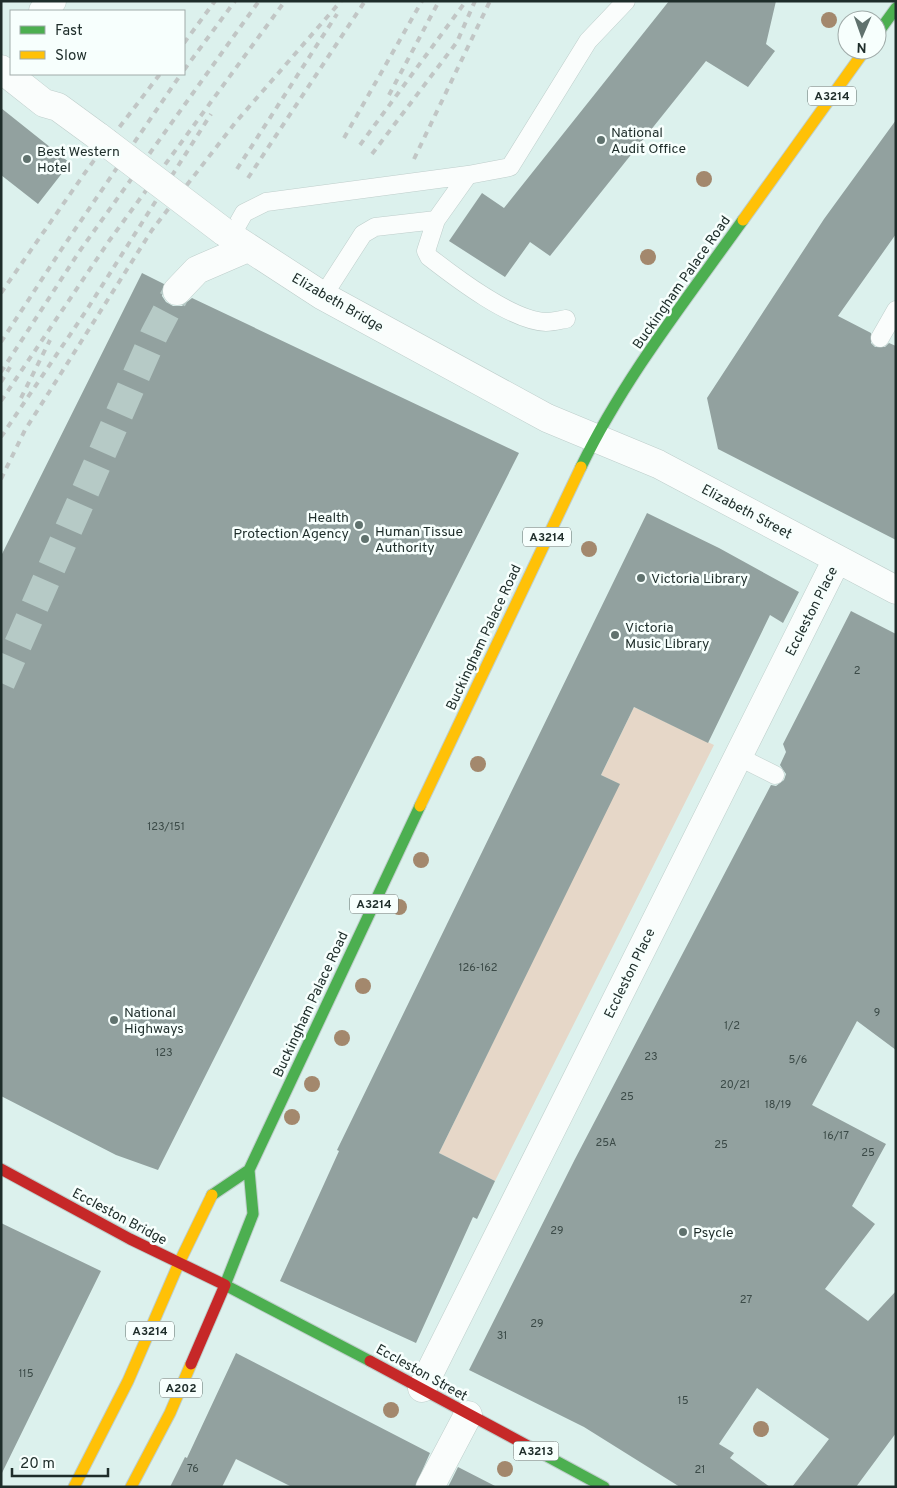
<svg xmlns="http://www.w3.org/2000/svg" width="897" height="1488" font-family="Overpass,sans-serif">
<rect width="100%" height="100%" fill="#dcf1ed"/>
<path fill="#e6d7c8" d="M634,707L714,745L495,1181L439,1153L619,784L601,775Z"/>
<path fill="#92a19f" d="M669,1H776L766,44L775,51L748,87L706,61L550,256L530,242L505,277L449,241L482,193L504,208Z
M1,108L70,163L38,204L1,175Z
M896,120V234L838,316L871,333V343L875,347H885L889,343L896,346V540L718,449L707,398L824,219Z
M142,273L164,284L162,296L166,302L173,306H182L192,298L519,453L158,1170L116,1155L1,1096V556Z
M647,513L719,548L799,592L783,623L770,615L708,743L634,707L601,775L620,784L439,1153L495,1181L477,1219L473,1217L416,1343L280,1281L339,1151L337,1150Z
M851,611L896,634V1050L857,1021L812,1105L886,1144L852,1206L875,1224L825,1289L868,1321L896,1291V1433L856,1487H792L829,1439L757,1388L719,1444L734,1453L730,1458L770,1487H680L584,1427L469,1370L575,1159L771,785L776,786L784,780L786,774L780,765L786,752L783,744Z
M1,1223L101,1271L1,1475Z
M236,1353L430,1453L415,1487H292L236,1459L222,1487H170L185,1457L187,1458Z
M458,1467L497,1487H448Z"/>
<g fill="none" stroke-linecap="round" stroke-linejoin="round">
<path stroke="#b6cac6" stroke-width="28" stroke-dasharray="28 14" stroke-linecap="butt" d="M1,683L154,335L177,291"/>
<defs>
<path id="lane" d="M231,236L244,213L266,202L468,175
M323,296L363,234L375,227L436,220
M566,319C560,320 553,322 546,322C512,321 456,278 429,257L426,251L436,220L468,175L510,167L588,41L626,1
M880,338L896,310
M737,756L775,775"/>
<path id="street" d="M43,11L52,1
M1,69L44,103L58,107L99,137
M223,231L323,296L547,418L658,464L896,590
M177,291L197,270L248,248
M422,1388L837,559
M430,1487L468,1415"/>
<path id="fast" d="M877,34L896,8
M581,467C624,378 686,300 743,220
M249,1170L253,1214L225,1285L370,1361
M212,1195L249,1170L420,806
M543,1454L604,1487"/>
<path id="slow" d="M743,220L865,50
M420,806L581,467
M74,1487L128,1381L179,1263L212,1195
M131,1487L170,1413L191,1364"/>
<path id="jam" d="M1,1169L130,1239L225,1285L191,1364
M370,1361L543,1454"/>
</defs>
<use href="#lane" stroke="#bececb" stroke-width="19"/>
<use href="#street" stroke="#bececb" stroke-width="29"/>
<use href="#fast" stroke="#bececb" stroke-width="13"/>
<use href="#slow" stroke="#bececb" stroke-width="13"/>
<use href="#jam" stroke="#bececb" stroke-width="13"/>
<use href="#lane" stroke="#fafdfc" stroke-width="18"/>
<use href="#street" stroke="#fafdfc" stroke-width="28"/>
<use href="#fast" stroke="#4caf50" stroke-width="11"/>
<use href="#slow" stroke="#ffc107" stroke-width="11"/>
<use href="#jam" stroke="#c62828" stroke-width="11"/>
<path stroke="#c1c6c5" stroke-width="4" stroke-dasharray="6 6" stroke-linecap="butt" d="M184,43L215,1
M184,70L235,1
M389,95L439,1
M344,138L422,1
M360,145L466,1
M372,154L457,42L475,1
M414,159L490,1
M237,169L337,14
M248,178L365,1
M1,293L89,167L160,74
M1,342L61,250L181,74
M1,372L79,252L259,1
M1,382L10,367
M21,398L50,340
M1,401L109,241L285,1
M1,437L86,311L211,114
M1,479L25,430L152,230L235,123L341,1"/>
<defs>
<path id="street-bridge" d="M99,137L223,231"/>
</defs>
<use href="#street-bridge" stroke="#bececb" stroke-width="29" stroke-linecap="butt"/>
<use href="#street-bridge" stroke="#fafdfc" stroke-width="28"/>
</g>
<g fill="#a3886d">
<circle cx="829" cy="20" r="8"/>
<circle cx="704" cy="179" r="8"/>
<circle cx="648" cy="257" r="8"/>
<circle cx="589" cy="549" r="8"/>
<circle cx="478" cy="764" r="8"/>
<circle cx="421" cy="860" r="8"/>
<circle cx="399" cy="907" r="8"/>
<circle cx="363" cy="986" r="8"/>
<circle cx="342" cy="1038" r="8"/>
<circle cx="312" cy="1084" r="8"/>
<circle cx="292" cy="1117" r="8"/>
<circle cx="391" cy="1410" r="8"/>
<circle cx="761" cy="1429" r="8"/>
<circle cx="505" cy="1469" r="8"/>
</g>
<g fill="#60726e" stroke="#f7fffd" stroke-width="2">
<circle cx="601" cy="140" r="5"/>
<circle cx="27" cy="159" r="5"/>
<circle cx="359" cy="525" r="5"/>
<circle cx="365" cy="539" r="5"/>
<circle cx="641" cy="578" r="5"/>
<circle cx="615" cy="635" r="5"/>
<circle cx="114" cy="1020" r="5"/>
<circle cx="683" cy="1232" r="5"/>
</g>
<g text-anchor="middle" stroke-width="5" stroke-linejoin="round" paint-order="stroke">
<g font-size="11" fill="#3b4a47">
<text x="857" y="674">2</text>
<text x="166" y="830">123/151</text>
<text x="478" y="971">126-162</text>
<text x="877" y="1016">9</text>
<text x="732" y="1029">1/2</text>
<text x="164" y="1056">123</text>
<text x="651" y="1060">23</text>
<text x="798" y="1063">5/6</text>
<text x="735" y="1088">20/21</text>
<text x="627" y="1100">25</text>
<text x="778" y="1108">18/19</text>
<text x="836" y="1139">16/17</text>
<text x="606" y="1146">25A</text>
<text x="721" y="1148">25</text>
<text x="868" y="1156">25</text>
<text x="557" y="1234">29</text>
<text x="746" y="1303">27</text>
<text x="537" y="1327">29</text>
<text x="502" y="1339">31</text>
<text x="26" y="1377">115</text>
<text x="683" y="1404">15</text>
<text x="193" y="1472">76</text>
<text x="700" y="1473">21</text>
</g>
<g fill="#f7fffd" stroke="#5f6c69" stroke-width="1">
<rect x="808" y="86.5" width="48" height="19" rx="4"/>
<rect x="523" y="527.5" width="48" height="19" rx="4"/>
<rect x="350" y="894.5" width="48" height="19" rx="4"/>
<rect x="126" y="1321.5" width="48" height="19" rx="4"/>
<rect x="160" y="1378.5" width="42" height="19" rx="4"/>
<rect x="513.5" y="1441.5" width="45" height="19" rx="4"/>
</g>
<g font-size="12" font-weight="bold" fill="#1e2d2a">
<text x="832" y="100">A3214</text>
<text x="547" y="541">A3214</text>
<text x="374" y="908">A3214</text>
<text x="150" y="1335">A3214</text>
<text x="181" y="1392">A202</text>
<text x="536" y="1455">A3213</text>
</g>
<g font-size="14" fill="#1e2d2a" stroke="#f7fffd" text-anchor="start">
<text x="611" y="137">National<tspan x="611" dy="16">Audit Office</tspan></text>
<text x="37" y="156">Best Western<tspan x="37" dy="16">Hotel</tspan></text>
<text x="349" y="522" text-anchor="end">Health<tspan x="349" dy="16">Protection Agency</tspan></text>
<text x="375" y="536">Human Tissue<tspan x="375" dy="16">Authority</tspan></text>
<text x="651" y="583">Victoria Library</text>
<text x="625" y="632">Victoria<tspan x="625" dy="16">Music Library</tspan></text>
<text x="124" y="1017">National<tspan x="124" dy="16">Highways</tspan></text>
<text x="693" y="1237">Psycle</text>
</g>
<g font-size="14" fill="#1e2d2a" stroke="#f7fffd">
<text transform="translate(681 282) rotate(-55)" y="5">Buckingham Palace Road</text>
<text transform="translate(338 302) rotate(30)" y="5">Elizabeth Bridge</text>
<text transform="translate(747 511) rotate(28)" y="5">Elizabeth Street</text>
<text transform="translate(811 611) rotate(-63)" y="5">Eccleston Place</text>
<text transform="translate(483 637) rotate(-65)" y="5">Buckingham Palace Road</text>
<text transform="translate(629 973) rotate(-64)" y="5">Eccleston Place</text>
<text transform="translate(310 1004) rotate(-65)" y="5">Buckingham Palace Road</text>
<text transform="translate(120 1216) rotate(28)" y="5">Eccleston Bridge</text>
<text transform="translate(422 1372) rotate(29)" y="5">Eccleston Street</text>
</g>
</g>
<rect width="897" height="1488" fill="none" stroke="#1e2d2a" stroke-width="5"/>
<rect x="10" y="10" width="175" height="65" fill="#f7fffd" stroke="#a0aba9"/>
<rect x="20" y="26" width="25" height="8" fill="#4caf50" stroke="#a0aba9"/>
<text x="55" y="35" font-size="15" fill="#1e2d2a">Fast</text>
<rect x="20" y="51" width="25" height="8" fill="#ffc107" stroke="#a0aba9"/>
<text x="55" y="60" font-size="15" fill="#1e2d2a">Slow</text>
<g transform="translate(862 35) rotate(182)"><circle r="24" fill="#f7fffd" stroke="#a0aba9"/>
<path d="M0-4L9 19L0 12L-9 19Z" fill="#60726e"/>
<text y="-8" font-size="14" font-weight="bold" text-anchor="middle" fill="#1e2d2a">N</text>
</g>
<path d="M12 1468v8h96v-8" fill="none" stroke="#1e2d2a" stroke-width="2.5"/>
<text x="20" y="1468" font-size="15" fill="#1e2d2a" stroke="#f7fffd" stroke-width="4" paint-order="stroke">20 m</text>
</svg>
